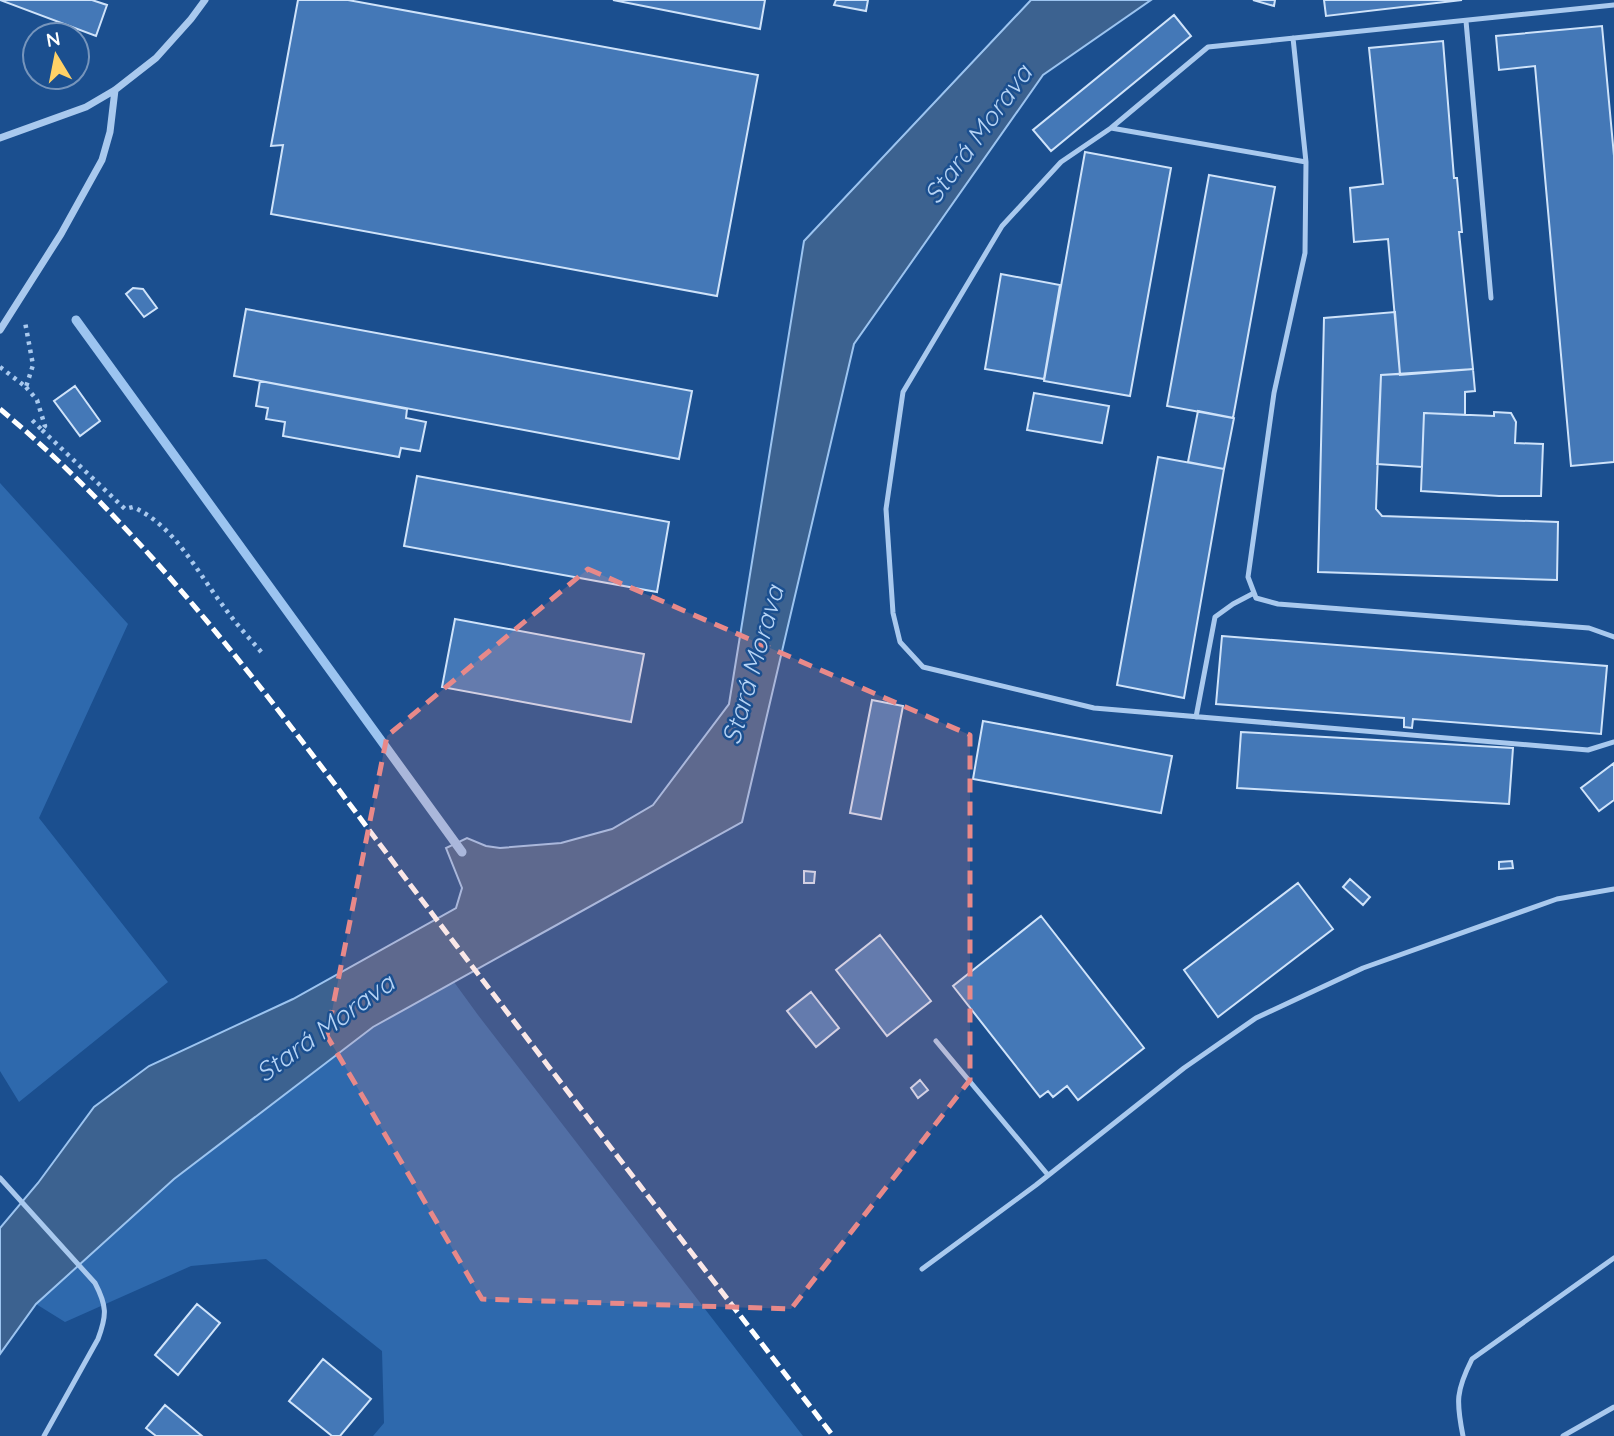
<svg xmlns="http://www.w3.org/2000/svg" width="1614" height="1436" font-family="Quicksand,sans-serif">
<rect width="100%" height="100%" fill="#1b4f8f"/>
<path fill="#2e69ad" d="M0,483L128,624L39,818L168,982L19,1102L0,1071Z
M454,982L478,1015L803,1436H373L384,1423L382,1351L266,1259L191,1266L65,1322L36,1304L174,1179L373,1027Z"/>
<path fill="#3c6290" stroke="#9cc4f0" stroke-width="2" d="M1031,0H1151L1043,75L854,344L742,822L373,1027L174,1179L36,1304L0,1354V1228L38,1183L94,1107L149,1066L293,999L456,908L462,888L446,848L467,838L486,846L500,848L561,843L612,829L653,805L729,704L804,241Z"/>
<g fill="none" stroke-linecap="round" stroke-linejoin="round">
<path stroke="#9cc4f0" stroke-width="9" d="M76,320L462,852"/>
</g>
<path fill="#4478b7" stroke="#cfe3fa" stroke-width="2" d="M0,0H92L107,5L96,36Z
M298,0H348L758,75L717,296L271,214L283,145L271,146Z
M613,0H765L760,29Z
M836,0H868L866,11L834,5Z
M1253,0H1275L1274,6Z
M1324,0H1462L1326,16Z
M1174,15L1191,36L1051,151L1033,130Z
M1602,26L1614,156V462L1571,466L1535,66L1499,70L1496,36Z
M1443,41L1454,178H1457L1462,232H1459L1473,369L1400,375L1388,239L1354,242L1350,188L1383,184L1369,48Z
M1085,152L1171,168L1130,396L1044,381Z
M1209,175L1275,187L1233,418L1167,406Z
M1001,274L1060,285L1044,379L985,369Z
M133,288L143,289L157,308L144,317L126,294Z
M246,309L692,391L679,459L234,376Z
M1395,312L1400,374L1381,375L1376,509L1382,516L1558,522L1557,580L1318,572L1324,318Z
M1473,369L1475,391L1465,392V415L1424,413L1422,467L1377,464L1381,375Z
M260,381L407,409L406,418L426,422L420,451L401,448L399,457L283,436L285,422L266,419L268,408L256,406Z
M75,386L100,421L80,436L54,401Z
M1034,393L1109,406L1102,443L1027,430Z
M1198,411L1234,418L1224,469L1188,462Z
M1494,412L1511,413L1516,422L1515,443L1543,444L1541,496H1499L1421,491L1424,413L1494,416Z
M1158,457L1224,469L1184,698L1117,685Z
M417,476L669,522L657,592L404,546Z
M455,619L644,654L631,722L442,687Z
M1222,636L1607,666L1601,734L1413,719L1412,728L1404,727V718L1216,704Z
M872,700L903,706L881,819L850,813Z
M983,721L1172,756L1161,813L973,779Z
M1241,732L1513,748L1509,804L1237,788Z
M1614,763V800L1599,811L1581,788Z
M1512,861L1513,868L1499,869V862Z
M804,871L815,872L814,883H804Z
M1350,879L1370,897L1363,905L1343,887Z
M1298,883L1333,929L1218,1017L1184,970Z
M1041,916L1144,1048L1078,1100L1067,1086L1053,1097L1048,1091L1040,1097L953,986Z
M880,935L931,1001L887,1036L836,970Z
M811,992L839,1028L816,1047L787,1011Z
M920,1080L928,1090L918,1098L911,1088Z
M197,1304L220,1323L178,1375L155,1355Z
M323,1359L371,1399L340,1436H332L289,1401Z
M165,1405L202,1436H156L146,1428Z"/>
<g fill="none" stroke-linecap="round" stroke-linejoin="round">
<path stroke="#a9c9ee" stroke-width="4.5" stroke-dasharray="3.5 5" stroke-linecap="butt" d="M0,367L26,387L33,365L25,322
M26,387L37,400L45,426L42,430L29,417
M42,430L125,509L133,507C175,526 197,572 224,607C236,624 250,639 263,654"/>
<path stroke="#a9c9ee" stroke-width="5" d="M1466,21L1491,298
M1293,38L1306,162L1111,128L1208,47L1614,5
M1111,128L1061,162L1002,226L903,392L886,509L893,613L900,642L923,667L1094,708L1588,750L1614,742
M1306,162L1305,253L1274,393L1248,577L1256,598L1278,604L1589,628L1614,637
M1196,717L1215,617L1233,604L1254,593
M936,1041L1048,1175
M0,1178L95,1283C107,1306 107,1315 98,1339L44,1436
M922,1269L1036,1185L1184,1068L1256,1018L1363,968L1557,899L1614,889
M1463,1436C1456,1401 1456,1391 1472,1359L1614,1258
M1563,1436L1614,1407"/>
<path stroke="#a9c9ee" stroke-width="7" d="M0,138L86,107L115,90L156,58L191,19L205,0
M0,330L61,234L102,160L110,132L115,90"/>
<path stroke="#fff" stroke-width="5" stroke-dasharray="12 5" stroke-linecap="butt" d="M0,409C162,545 285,719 412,887C551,1071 692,1253 833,1436"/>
</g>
<path fill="#e88989" fill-opacity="0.2" stroke="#e88989" stroke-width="5" stroke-dasharray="14 9" stroke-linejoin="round" d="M588,569L970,735V1080L791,1309L482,1299L327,1036L387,736Z"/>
<g text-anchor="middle" stroke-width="5" stroke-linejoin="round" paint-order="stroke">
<g font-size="26" font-style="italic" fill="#b5d3f5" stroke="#1b4f8f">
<text transform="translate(978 134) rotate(-54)" y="9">Stará Morava</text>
<text transform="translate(753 665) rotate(-74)" y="9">Stará Morava</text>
<text transform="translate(325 1028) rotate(-36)" y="9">Stará Morava</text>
</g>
</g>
<g transform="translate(56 56) rotate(350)"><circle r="33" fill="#1b4f8f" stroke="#7695bc" stroke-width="2"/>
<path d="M0-5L12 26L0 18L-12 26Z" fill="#ffd166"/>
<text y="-10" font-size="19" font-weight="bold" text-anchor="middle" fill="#ffffff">N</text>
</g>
</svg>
